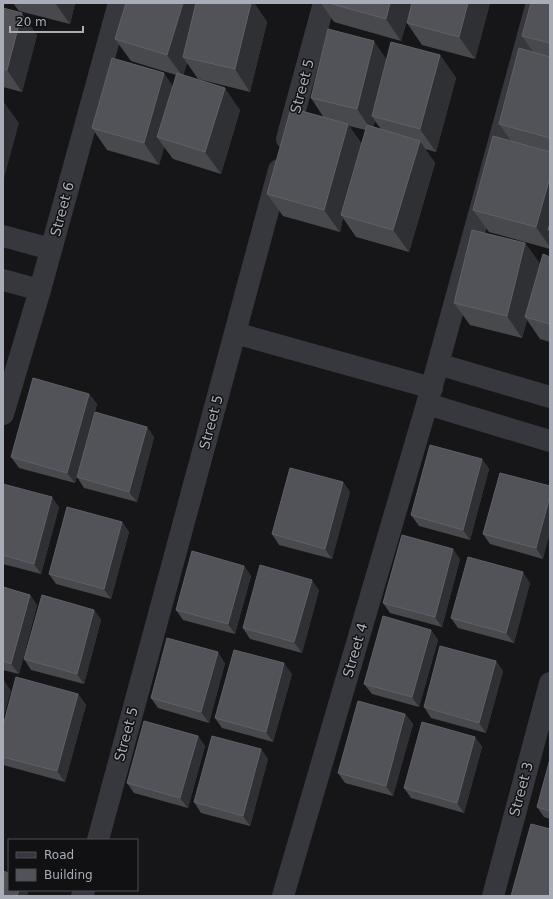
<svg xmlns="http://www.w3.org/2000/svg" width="553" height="899" font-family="'DejaVu Sans',sans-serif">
<rect width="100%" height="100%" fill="#161618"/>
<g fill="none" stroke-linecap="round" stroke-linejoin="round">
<path stroke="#37383d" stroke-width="22" d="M287,139L324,3
M3,236L51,249
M3,280L40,290
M235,333L432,388
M438,364L550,397
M427,404L550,441
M3,414L40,290L119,3
M98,840L279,170
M82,896L84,890
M283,896L427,404L537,3
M493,896L550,683"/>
</g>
<path fill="#47494d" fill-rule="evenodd" d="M13,3H75L70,24L19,11Z
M126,3H254L267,22L250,92L198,79L187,63L183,75L240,110L221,174L173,159L164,147L159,165L107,150L92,128L173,86L176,75L131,61L115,39Z
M321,3H412L401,41L334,22Z
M412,3H490L475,59L422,45L407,23Z
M550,3V249L489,232L473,210L511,141L499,124L533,52L522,36Z
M3,8L37,35L22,92L3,87Z
M440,55L456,78L436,152L425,149L435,163L409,252L356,237L343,218L340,232L283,216L267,194L324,118L311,98L387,59ZM375,121L381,129L373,127ZM349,126L366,130L362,144Z
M525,243L540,264L550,257V342L540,339L527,320L522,338L470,325L454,303Z
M89,394L97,404L75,483L19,468L11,457Z
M147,427L154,437L137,502L84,488L77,477Z
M482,459L489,469L470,540L419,526L411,515Z
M500,473L543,559L490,544L483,534Z
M343,482L350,492L332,559L279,545L272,534Z
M3,484L59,507L41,574L3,564Z
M122,522L129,532L111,599L56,584L49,574Z
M460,559L442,627L390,613L383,603Z
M244,566L251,576L235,634L183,620L176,610Z
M530,583L514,643L458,628L451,618Z
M3,587L30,595L37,605L19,674L3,670Z
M319,590L302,653L250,639L243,628Z
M94,610L101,620L84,684L31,670L24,659Z
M431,630L438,640L419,707L372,694L364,684Z
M496,661L503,671L486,733L431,718L424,707Z
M225,663L209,723L158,708L151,698Z
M292,674L273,742L222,728L215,718Z
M78,694L86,705L65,782L3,765V726Z
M405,714L413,724L393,796L345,783L338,773Z
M198,736L205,746L188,808L134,793L127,783Z
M475,737L482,747L464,813L411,798L404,788Z
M261,749L268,759L250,826L201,813L194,802Z
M550,759V819L544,817L537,807Z"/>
<path fill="#2f3033" d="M3,3H5L4,7L3,5Z
M55,3H75L70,24Z
M183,3H202L183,57L187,63L183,77L167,55Z
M251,3H254L267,22L250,92L235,69Z
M390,3H412L401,41L386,19Z
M468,3H490L475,59L459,37Z
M22,13L37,35L22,92L7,70Z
M374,41L389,63L372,116L375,121L372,131L357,109Z
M440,55L456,78L436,152L420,129Z
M164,73L179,95L157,137L164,147L159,165L144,143Z
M225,88L240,110L221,174L205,152Z
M3,101L19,123L3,182Z
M348,124L363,146L341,215L343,218L340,232L324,210Z
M420,141L435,163L409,252L393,230Z
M550,177V230H548L550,232V247L536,227Z
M525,243L541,265L525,317L527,320L522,338L507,316Z
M89,394L97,404L75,483L67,473Z
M147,427L154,437L137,502L129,492Z
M482,459L489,469L470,540L463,530Z
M343,482L350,492L332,559L325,549Z
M550,496V533L543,559L536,548Z
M52,497L59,507L41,574L34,564Z
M122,522L129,532L111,599L104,589Z
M453,549L460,559L442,627L435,617Z
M244,566L251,576L235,634L228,624Z
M523,572L530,583L514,643L506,633Z
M312,580L319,590L302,653L294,642Z
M30,595L37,605L19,674L11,664Z
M94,610L101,620L84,684L77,674Z
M431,630L438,640L419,707L412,697Z
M218,652L225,663L209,723L201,712Z
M496,661L503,671L486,733L479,723Z
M284,663L292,674L273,742L266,732Z
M4,680L11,691L3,720V683Z
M78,694L86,705L65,782L57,771Z
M405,714L413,724L393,796L386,786Z
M198,736L205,746L188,808L180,798Z
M475,737L482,747L464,813L457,803Z
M261,749L268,759L250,826L243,816Z
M19,890H29L27,896H17Z"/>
<path fill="#525359" stroke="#5f6168" d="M126,3H183L167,55L115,39Z
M196,3H251L235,69L183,57Z
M329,3H390L386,19Z
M412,3H468L459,37L407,23Z
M531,3H550V43L522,36Z
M3,8L22,13L7,70L3,69Z
M328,29L374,41L357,109L311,98Z
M391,42L440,55L420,129L372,116Z
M519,48L550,57V138L499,124Z
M112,58L164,73L144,143L92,128Z
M177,73L225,88L205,152L157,137Z
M291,108L348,124L324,210L267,194Z
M367,125L420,141L393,230L341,215Z
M493,136L550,152V177L536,227L473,210Z
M550,223V230H548Z
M472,230L525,243L507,316L454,303Z
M543,254L550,257V324L525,317Z
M33,378L89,394L67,473L11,457Z
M95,412L147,427L129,492L77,477Z
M430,445L482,459L463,530L411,515Z
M290,468L343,482L325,549L272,534Z
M500,473L550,486V496L536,548L483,534Z
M3,484L52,497L34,564L3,555Z
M67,507L122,522L104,589L49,574Z
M402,535L453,549L435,617L383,603Z
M192,551L244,566L228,624L176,610Z
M468,557L523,572L506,633L451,618Z
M260,565L312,580L294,642L243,628Z
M3,587L30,595L11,664L3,661Z
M42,595L94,610L77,674L24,659Z
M383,616L431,630L412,697L364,684Z
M167,638L218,652L201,712L151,698Z
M440,646L496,661L479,723L424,707Z
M234,650L284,663L266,732L215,718Z
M16,677L78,694L57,771L3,757V726Z
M358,701L405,714L386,786L338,773Z
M144,721L198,736L180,798L127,783Z
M422,722L475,737L457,803L404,788Z
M212,736L261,749L243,816L194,802Z
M550,759V811L537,807Z
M531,824L550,829V896H511Z
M3,871L9,873V890H19L17,896H3Z"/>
<g text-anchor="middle" stroke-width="3" stroke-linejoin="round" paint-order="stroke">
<g font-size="14" fill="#a8adb8" stroke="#111113">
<text transform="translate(302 86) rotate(-75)" y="5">Street 5</text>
<text transform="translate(62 209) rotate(-75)" y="5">Street 6</text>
<text transform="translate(211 422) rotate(-75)" y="5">Street 5</text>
<text transform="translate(355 650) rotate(-74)" y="5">Street 4</text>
<text transform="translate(126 734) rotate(-75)" y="5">Street 5</text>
<text transform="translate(521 789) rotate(-75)" y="5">Street 3</text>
</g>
</g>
<rect width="553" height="899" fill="none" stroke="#a8adb8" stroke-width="8"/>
<rect x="8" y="839" width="130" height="52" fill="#111113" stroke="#4d4f55"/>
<rect x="16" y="852" width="20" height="6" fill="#37383d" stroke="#4d4f55"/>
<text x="44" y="859" font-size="12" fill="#a8adb8">Road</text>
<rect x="16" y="869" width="20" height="12" fill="#525359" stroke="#4d4f55"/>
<text x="44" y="879" font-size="12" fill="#a8adb8">Building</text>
<path d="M10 26v6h73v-6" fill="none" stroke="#a8adb8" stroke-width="2"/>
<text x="16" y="26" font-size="12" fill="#a8adb8" stroke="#111113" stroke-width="3" paint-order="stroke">20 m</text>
</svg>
